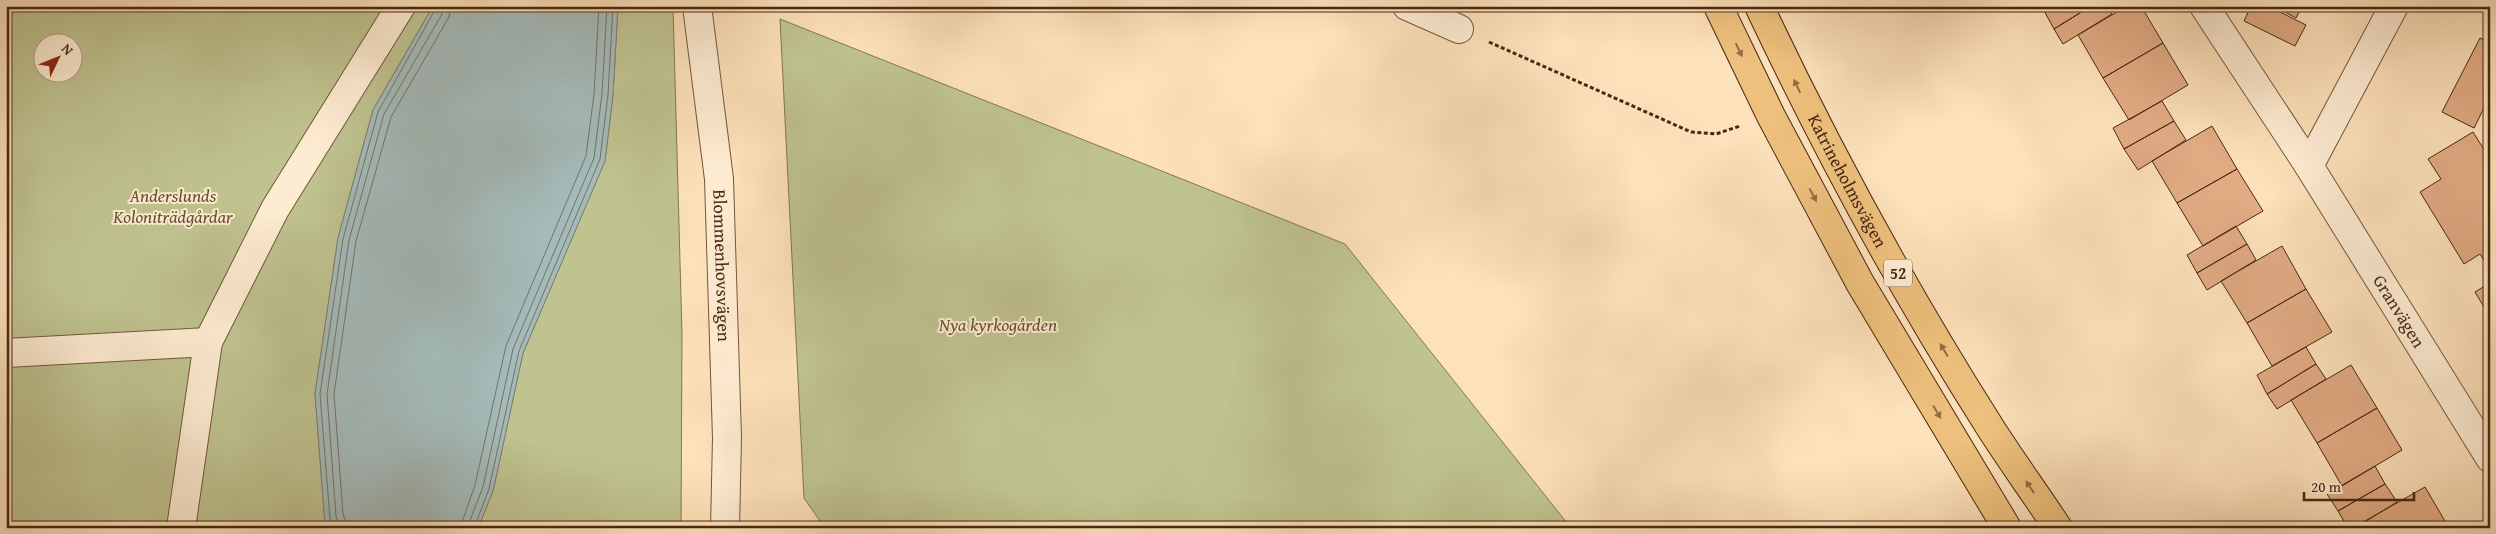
<svg xmlns="http://www.w3.org/2000/svg" width="2496" height="534" font-family="'Gentium Book Plus',serif">
<rect width="100%" height="100%" fill="#fde1ba"/>
<filter id="stains"><feTurbulence type="fractalNoise" baseFrequency=".004" numOctaves="4"/><feColorMatrix values="0 0 0 0 .2 0 0 0 0 .09 0 0 0 0 .02 0 0 0 .5 -.17"/></filter>
<radialGradient id="worn" r=".72"><stop offset=".6" stop-color="#630" stop-opacity="0"/><stop offset="1" stop-color="#630" stop-opacity=".3"/></radialGradient>
<path fill="#bfc390" stroke="#847651" fill-rule="evenodd" d="M6,6H433L373,110L338,238L315,394L325,523L332,528H6ZM42,42H72V72H42Z
M618,6H673L682,335L681,528H478L493,491L523,353L605,161L613,95Z
M780,19L1345,244L1571,528H825L804,498Z"/>
<path fill="#a4bbba" stroke="#7f8077" d="M433,6H618L613,95L605,161L523,353L493,491L478,528H332L325,524L315,394L338,238L373,110Z"/>
<g fill="none" stroke-linecap="round" stroke-linejoin="round">
<path stroke="#767266" stroke-width="1" d="M334,528L330,519L320,394L343,239L378,112L437,6
M340,528L336,516L327,394L349,240L384,114L442,14L443,6
M348,528L343,514L334,394L356,241L391,117L449,17L451,6
M460,528L475,485L506,346L586,156L594,94L599,6
M467,528L483,487L513,349L594,158L602,94L607,6
M474,528L489,489L519,351L600,159L608,95L613,6"/>
</g>
<path fill="#e1ab84" stroke="#482812" d="M2049,6H2091L2054,29L2043,9Z
M2091,6H2107L2112,14L2063,44L2054,29Z
M2127,6H2141L2163,43L2103,78L2078,35Z
M2251,6H2268L2306,25L2295,46L2244,21Z
M2274,6H2302L2296,18Z
M2480,38L2490,43V96L2474,128L2442,112Z
M2163,43L2188,85L2129,120L2103,78Z
M2162,101L2174,121L2124,149L2113,128Z
M2174,121L2186,140L2138,170L2124,149Z
M2212,126L2237,169L2177,203L2152,161Z
M2473,132L2490,159L2485,167L2490,174V270L2480,254L2464,264L2420,192L2441,179L2428,159Z
M2237,169L2263,211L2203,246L2177,203Z
M2236,226L2247,244L2197,273L2187,255Z
M2247,244L2256,260L2207,290L2197,273Z
M2282,246L2306,289L2247,323L2221,281Z
M2490,283V317L2475,292Z
M2306,289L2332,332L2272,366L2247,323Z
M2306,347L2316,364L2267,394L2257,375Z
M2316,364L2326,379L2277,409L2267,394Z
M2351,365L2377,408L2317,443L2291,400Z
M2377,408L2402,450L2342,486L2317,443Z
M2375,466L2385,484L2338,511L2327,494Z
M2385,484L2397,502L2355,528H2348L2338,511Z
M2425,487L2449,528H2369L2365,521Z"/>
<g fill="none" stroke-linecap="round" stroke-linejoin="round">
<defs>
<g id="minor">
<path id="s1" d="M697,6L719,179L727,438L725,528"/>
<path d="M1407,6L1459,29"/>
<path d="M2204,6L2309,166"/>
<path id="s2" d="M2394,6L2309,166L2490,458"/>
<path d="M6,353L208,342"/>
<path d="M181,528L208,342L275,209L401,6"/>
</g>
<g id="major">
<path d="M1718,6L1771,116L1860,283L2007,528"/>
<path id="s3" d="M1759,6C1827,150 1903,290 1988,424C2010,459 2035,493 2058,528"/>
</g>
</defs>
<use href="#minor" stroke="#75563c" stroke-width="30"/>
<use href="#major" stroke="#482812" stroke-width="30"/>
<path stroke="#482812" stroke-width="3" stroke-dasharray="4 2.5" stroke-linecap="butt" d="M1489,42L1691,132L1716,134L1740,126"/>
<use href="#minor" stroke="#feecd2" stroke-width="28"/>
<use href="#major" stroke="#eec07d" stroke-width="28"/>
</g>
<defs><path id="oneway-solid" d="M-6-.8H1V-3.2L6.5 0L1 3.2V.8H-6Z" transform="scale(1.25)"/></defs>
<g fill="#936c42">
<use href="#oneway-solid" transform="translate(1739 50) rotate(64)"/>
<use href="#oneway-solid" transform="translate(1797 86) rotate(-115)"/>
<use href="#oneway-solid" transform="translate(1813 195) rotate(62)"/>
<use href="#oneway-solid" transform="translate(1944 350) rotate(-121)"/>
<use href="#oneway-solid" transform="translate(1937 412) rotate(59)"/>
<use href="#oneway-solid" transform="translate(2030 487) rotate(-124)"/>
</g>
<g text-anchor="middle" stroke-width="4" stroke-linejoin="round" paint-order="stroke">
<rect fill="#feecd2" stroke="#7f634c" stroke-width="1" x="1884" y="259.5" width="28" height="27" rx="4"/>
<g font-size="16" font-weight="bold" fill="#482812">
<text x="1898" y="279">52</text>
</g>
<g font-size="18" fill="#482812" stroke="#feecd2">
<text dy="6" stroke="none"><textPath href="#s3" startOffset="196">Katrineholmsvägen</textPath></text>
<text dy="6" stroke="none"><textPath href="#s1" startOffset="261">Blommenhovsvägen</textPath></text>
<text dy="6" stroke="none"><textPath href="#s2" startOffset="352">Granvägen</textPath></text>
</g>
<g font-size="18" font-style="italic" fill="#664f32" stroke="#feecd2">
<text x="173" y="202">Anderslunds<tspan x="173" dy="21">Koloniträdgårdar</tspan></text>
<text x="998" y="331">Nya kyrkogården</text>
</g>
</g>
<rect width="2496" height="534" fill="none" stroke="#fde1ba" stroke-width="25"/>
<rect x="8" y="8" width="2481" height="519" fill="none" stroke="#482812" stroke-width="2.5"/>
<rect x="12" y="12" width="2471" height="509" fill="none" stroke="#482812"/>
<g transform="translate(58 58) rotate(47)"><circle r="24" fill="#feecd2" stroke="#b59e85"/>
<path d="M0-4L9 19L0 12L-9 19Z" fill="#8f2418"/>
<text y="-8" font-size="14" font-weight="bold" text-anchor="middle" fill="#482812">N</text>
</g>
<path d="M2304 492v8h110v-8" fill="none" stroke="#482812" stroke-width="2.5"/>
<text x="2311" y="492" font-size="15" fill="#482812" stroke="#feecd2" stroke-width="4" paint-order="stroke">20 m</text>
<rect width="100%" height="100%" filter="url(#stains)"/>
<rect width="100%" height="100%" fill="url(#worn)"/>
</svg>
